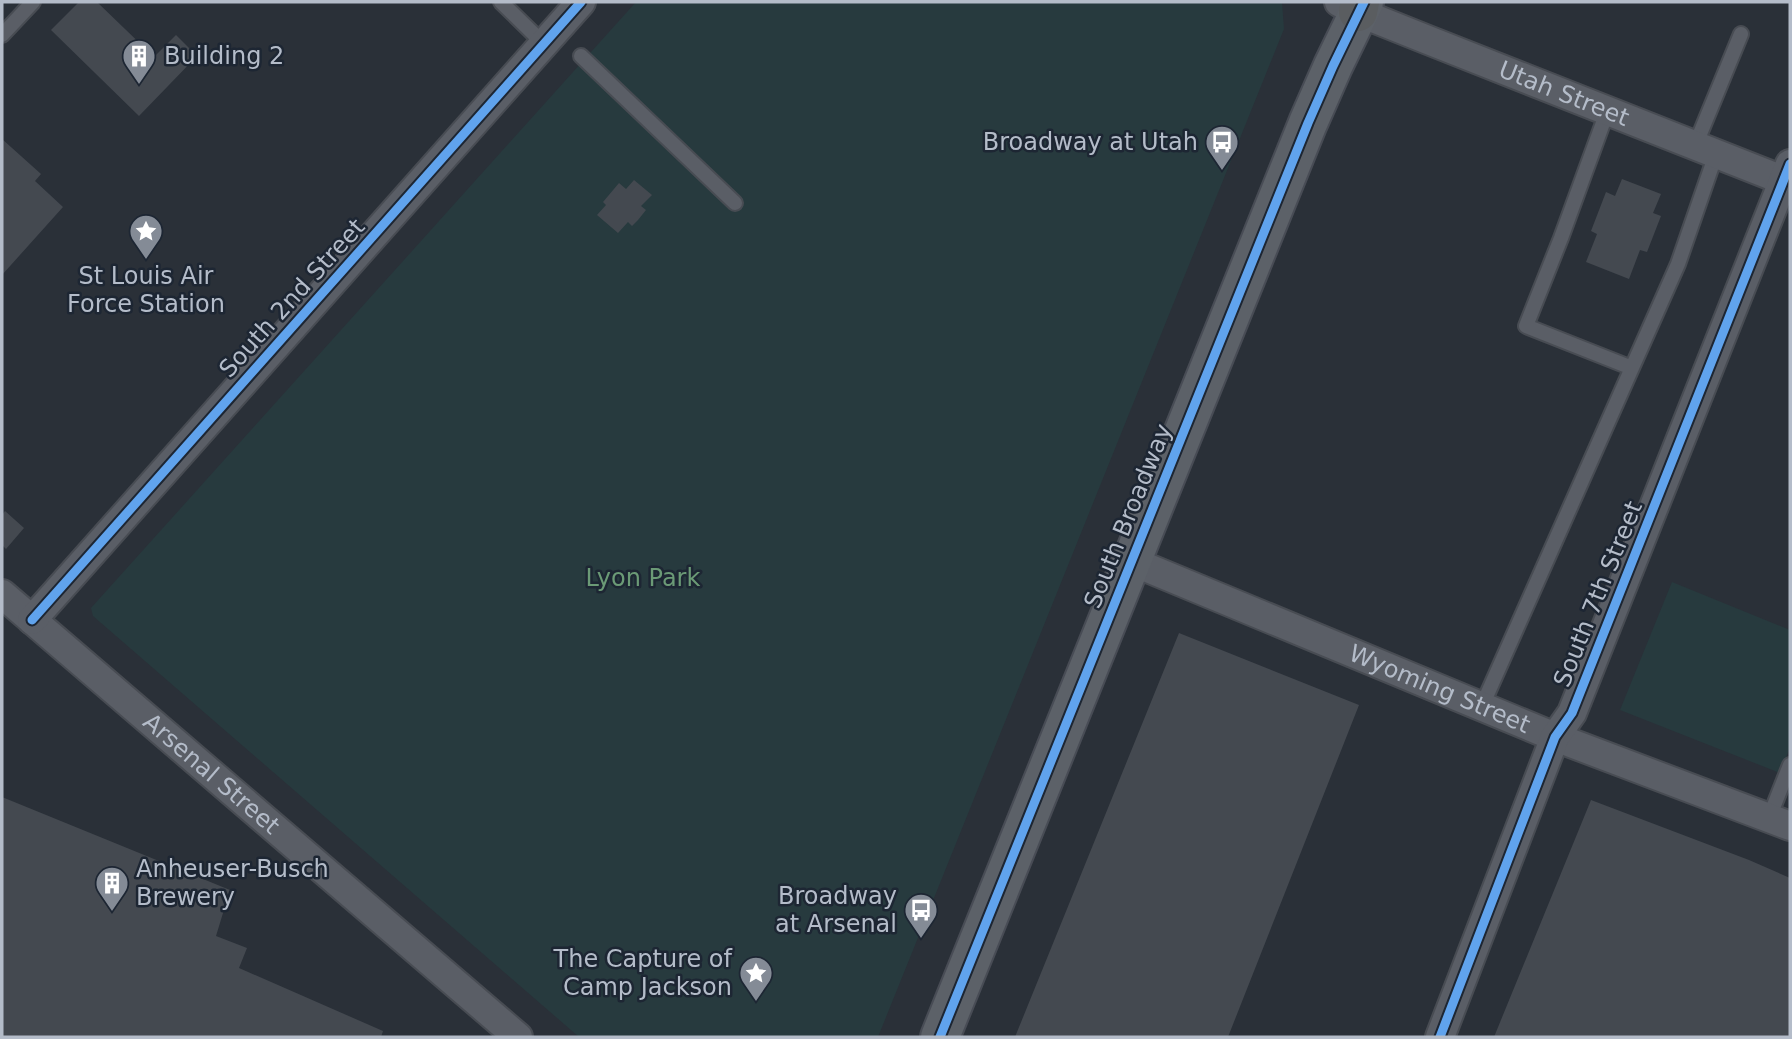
<svg xmlns="http://www.w3.org/2000/svg" width="1792" height="1039" font-family="'DejaVu Sans',sans-serif">
<rect width="100%" height="100%" fill="#2a3038"/>
<path fill="#273a3e" d="M636,2H1282L1284,29L878,1037H579L93,616L91,608Z
M1672,582L1790,630V747L1780,773L1620,710Z"/>
<path fill="#444950" d="M79,2H97L154,57L176,35L197,56L139,116L51,30Z
M2,139L41,174L35,181L63,207L2,275Z
M1622,179L1661,194L1653,213L1661,216L1647,252L1640,250L1629,279L1586,262L1597,234L1591,231L1606,192L1615,196Z
M634,180L652,195L641,206L646,210L638,220L632,226L628,222L618,233L597,215L606,205L603,202L619,183L626,189Z
M5,511L24,528L6,549L2,545V515Z
M1179,633L1359,705L1228,1037H1015Z
M2,797L230,890L216,936L247,948L239,968L383,1031L381,1037H2Z
M1591,800L1749,860L1790,878V1037H1494Z"/>
<g fill="none" stroke-linecap="round" stroke-linejoin="round">
<defs>
<path id="service" d="M501,2L544,44
M2,35L33,2
M581,56L735,203
M1607,112L1561,238L1526,326L1632,368
M1695,146L1741,34
M1482,706L1678,264L1716,154
M1769,818L1790,765"/>
<g id="minor">
<path id="s1" d="M1339,2L1358,12L1428,40L1790,183"/>
<path id="s2" d="M1131,561L1555,737L1790,826"/>
<path id="s3" d="M2,594L518,1037"/>
<path d="M32,620L581,2"/>
<path d="M1440,1037L1555,737L1572,713L1790,164"/>
</g>
<path id="primary" d="M940,1037L1308,123L1333,66L1364,2"/>
<path id="motorway" d="M1358,12L1360,2"/>
</defs>
<use href="#service" stroke="#484c53" stroke-width="18"/>
<use href="#minor" stroke="#484c53" stroke-width="32"/>
<use href="#primary" stroke="#484c55" stroke-width="42"/>
<use href="#motorway" stroke="#474c53" stroke-width="42"/>
<use href="#service" stroke="#5a5e66" stroke-width="14"/>
<use href="#minor" stroke="#5a5e66" stroke-width="28"/>
<use href="#primary" stroke="#5c6168" stroke-width="38"/>
<use href="#motorway" stroke="#5a5d60" stroke-width="38"/>
<defs>
<path id="cycleway" d="M32,620L581,2
M940,1037L1308,123L1333,66L1364,2
M1440,1037L1555,737L1572,713L1790,164"/>
</defs>
<use href="#cycleway" stroke="#1d2633" stroke-width="13"/>
<use href="#cycleway" stroke="#60a3ed" stroke-width="9"/>
</g>
<defs>
<symbol id="building-pin" viewBox="-11 -11 22 30"><path d="M0 17L-7.5 6A9.5 9.5 0 1 1 7.5 6Z" fill="#848b96" stroke="#1d2633"/><path d="M-4-6H4V6H1V3H-1V6H-4ZM-2.5-4.3h1.7v1.8h-1.7ZM.8-4.3h1.7v1.8H.8ZM-2.5-1h1.7V.8h-1.7ZM.8-1h1.7V.8H.8Z" fill="#fff"/></symbol>
<symbol id="bus-pin" viewBox="-11 -11 22 30"><path d="M0 17L-7.5 6A9.5 9.5 0 1 1 7.5 6Z" fill="#848b96" stroke="#1d2633"/><path d="M-5-6H5V4H4V6H2V4H-2V6H-4V4H-5ZM-3.5-4V0h7V-4ZM-3.5 1.2v1.5H-2V1.2ZM2 1.2v1.5H3.5V1.2Z" fill="#fff"/></symbol>
<symbol id="sight-pin" viewBox="-11 -11 22 30"><path d="M0 17L-7.5 6A9.5 9.5 0 1 1 7.5 6Z" fill="#848b96" stroke="#1d2633"/><path d="M0-6L1.8-2.2L6-1.7L2.9 1.2L3.7 5.4L0 3.3L-3.7 5.4L-2.9 1.2L-6-1.7L-1.8-2.2Z" fill="#fff"/></symbol>
</defs>
<g fill-rule="evenodd">
<use href="#building-pin" x="120" y="37" width="38" height="52"/>
<use href="#bus-pin" x="1203" y="123" width="38" height="52"/>
<use href="#sight-pin" x="127" y="212" width="38" height="52"/>
<use href="#building-pin" x="93" y="864" width="38" height="52"/>
<use href="#bus-pin" x="902" y="891" width="38" height="52"/>
<use href="#sight-pin" x="737" y="954" width="38" height="52"/>
</g>
<g text-anchor="middle" stroke-width="5" stroke-linejoin="round" paint-order="stroke">
<g font-size="24" fill="#b4bcc9" stroke="#1d2633" text-anchor="end">
<text x="164" y="64" text-anchor="start">Building 2</text>
<text x="1198" y="150">Broadway at Utah</text>
<text x="146" y="284" text-anchor="middle">St Louis Air<tspan x="146" dy="28">Force Station</tspan></text>
<text x="136" y="877" text-anchor="start">Anheuser-Busch<tspan x="136" dy="28">Brewery</tspan></text>
<text x="897" y="904">Broadway<tspan x="897" dy="28">at Arsenal</tspan></text>
<text x="732" y="967">The Capture of<tspan x="732" dy="28">Camp Jackson</tspan></text>
</g>
<g font-size="24" fill="#b4bcc9" stroke="#1d2633">
<text dy="8" stroke="none"><textPath href="#s1" startOffset="243">Utah Street</textPath></text>
<text transform="translate(292 298) rotate(-48)" y="8">South 2nd Street</text>
<text transform="translate(1128 516) rotate(-68)" y="8">South Broadway</text>
<text transform="translate(1598 594) rotate(-68)" y="8">South 7th Street</text>
<text dy="8" stroke="none"><textPath href="#s2" startOffset="334">Wyoming Street</textPath></text>
<text dy="8" stroke="none"><textPath href="#s3" startOffset="276">Arsenal Street</textPath></text>
</g>
<g font-size="24" fill="#6b9a76" stroke="#1d2633">
<text x="643" y="586">Lyon Park</text>
</g>
</g>
<rect width="1792" height="1039" fill="none" stroke="#b4bcc9" stroke-width="7"/>
</svg>
